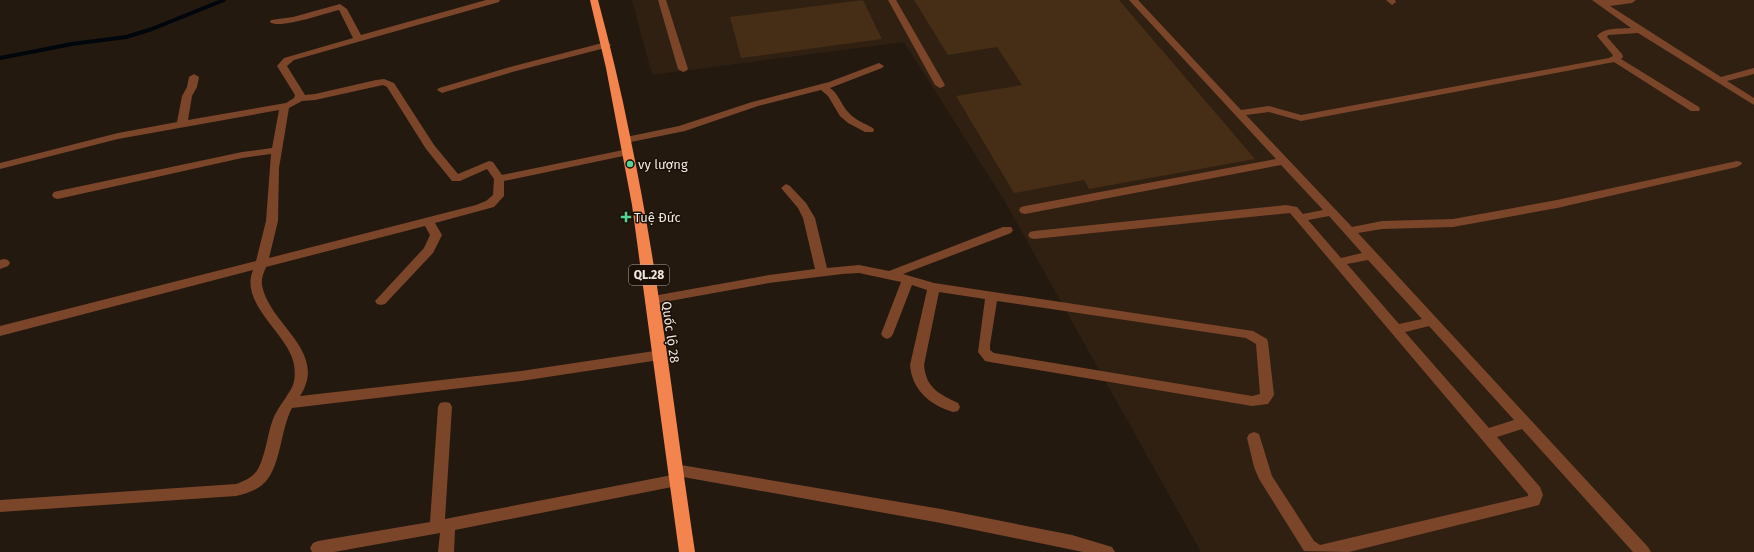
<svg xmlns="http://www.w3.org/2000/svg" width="1754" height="552" font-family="'Fira Sans',sans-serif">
<rect width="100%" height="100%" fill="#23190f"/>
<path fill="#302012" d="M632,0H1754V552H1201L1004,200L904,42L652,75Z"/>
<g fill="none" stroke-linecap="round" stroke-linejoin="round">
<path stroke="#00070c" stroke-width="4" d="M0,58L72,44L126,37L152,29L224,0"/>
</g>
<path fill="#462d15" d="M863,0L882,39L741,58L730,17Z
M914,0H1119L1255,159L1089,189L1084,180L1014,193L956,96L1022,85L997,47L948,55Z"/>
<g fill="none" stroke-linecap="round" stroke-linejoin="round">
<path fill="#7b452a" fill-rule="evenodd" d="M486,0H500L499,2L294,60L287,66L305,95L315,94L376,80L384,79L394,83L434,145L458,174L489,161L493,162L502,175L628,149L633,152L628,155L504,181V196L494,207L435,223L442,235L433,253L385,304L381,305L377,304L375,301L424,248L430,235L425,226L266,267C264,272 261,278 262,285C269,325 329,351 300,396L521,371L661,350L666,351L667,355L666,359L521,381L292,408C280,430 281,470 262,485C255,491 245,494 236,496L0,512V500L236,484C245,481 253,477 258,469C266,454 267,435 273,419C278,407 288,396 293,385C296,376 295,364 291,355C280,329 240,301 253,270L0,336V326L256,261L266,221L271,154L242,158L58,199L54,198L52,195L54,192L58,191L242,152L272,148L279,110L118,139L0,169V163L118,133L177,122L182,96L187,87L189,77L194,74L199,77L197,87L192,96L188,120L286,103L294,98L295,95L277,66L284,58L353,38L339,10C326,13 278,30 270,22L271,20L293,17L340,4L347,9L361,35ZM383,85L387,87L426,149L452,181H460L487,169L494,179L493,195L486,201L476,205L269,258L278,221L279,168L289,108L302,101L315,100Z
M658,0H666L688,69L686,71L683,72L678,69Z
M888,0H896L945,85L943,87L940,88L935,85Z
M1129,0H1138L1241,110L1269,106L1301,115L1609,58L1613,56L1612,54L1597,36C1605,27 1620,29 1631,28L1592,0H1636L1632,3L1610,6L1721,77L1754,68V74L1727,81L1754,98V105L1638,33L1608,35L1607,37L1622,54L1623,57L1621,59L1699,107L1700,109L1699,111H1691L1614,62L1301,121L1269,112L1246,115L1352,227L1382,221L1453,219L1557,200L1737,161L1741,162L1742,164L1737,167L1557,208L1453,227L1382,229L1358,233L1648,547L1651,552H1633L1522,429L1497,437L1540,487L1543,495L1539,505L1349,552L1304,551L1259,479L1254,467L1247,438L1249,434L1254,432L1259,434L1272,476L1314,541L1320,545L1528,496V494L1290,213L1034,239L1030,238L1028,235L1030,232L1034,231L1286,205L1297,207L1303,214L1323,210L1281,165L1025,214L1021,213L1019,210L1021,207L1025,206L1276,159ZM1329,216L1362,253L1341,258L1308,220ZM1368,260L1422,319L1399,324L1347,264ZM1429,326L1514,420L1489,428L1405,332Z
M1386,0H1395L1396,2L1392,5Z
M606,42L609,43L611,45L609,47L516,71L445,92L442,93L437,90L439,88L510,67Z
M879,63L884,66L882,68L830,88C839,94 841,105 849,113C855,120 864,123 873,128L874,130L873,132H865L848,123L840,116L828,96L821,90L758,106L685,131L626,143L621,140L626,137L679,126L752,102L829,82Z
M786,184L790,186L806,203L815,218L827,268L859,265L889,271L1003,227H1011L1013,230L1011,233L903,274L934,283L1253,331L1267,339L1268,342L1274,395L1268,404L1252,406L990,362L985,361L978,352L985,299L939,292L924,365C926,388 939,394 958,403L960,407L958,411L953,412C930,405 912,390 910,365L927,290L912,285L893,334L891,337L887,339L883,337L881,334L901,282L859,273L842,274L769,283L653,304L649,303L647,300L649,297L653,296L769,275L815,269L803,218L798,208L781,188ZM997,301L1246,338L1256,344L1260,394L1252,396L994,353L990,350V345Z
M4,259L8,260L10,263L8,266L0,269V260Z
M445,402L450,403L452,407L445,519L672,475L668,470L670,466L675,464L941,509L1072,535L1112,547L1115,552H1083L941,523L683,477L684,480L682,484L677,486L455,530L454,552H438L440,533L334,552H312L310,548L313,543L318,541L430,522L438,407L440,403Z"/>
<path fill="#f3844d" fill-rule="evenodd" d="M590,0H598C610,45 621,90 630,136C659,273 674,413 695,552H679L632,205L606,68Z"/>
</g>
<g fill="#53d396" stroke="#1a1007" stroke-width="1.5">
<circle cx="630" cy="164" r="4"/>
<path d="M624 211h4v4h4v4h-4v4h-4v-4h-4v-4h4z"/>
</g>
<g text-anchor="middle" stroke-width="3" stroke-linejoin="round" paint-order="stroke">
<rect fill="#1a1007" stroke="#b0a8a0" stroke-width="1" x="629" y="265" width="40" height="20" rx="3"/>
<g font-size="12" font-weight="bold" fill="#f1e9e2">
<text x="649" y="279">QL.28</text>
</g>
<g font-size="13" fill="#f1e9e2" stroke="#1a1007" text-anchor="start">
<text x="638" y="169">vy lượng</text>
<text x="634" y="222">Tuệ Đức</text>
</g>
<g font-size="13" fill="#f1e9e2" stroke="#1a1007">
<text transform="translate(671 332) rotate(82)" y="5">Quốc lộ 28</text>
</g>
</g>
</svg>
